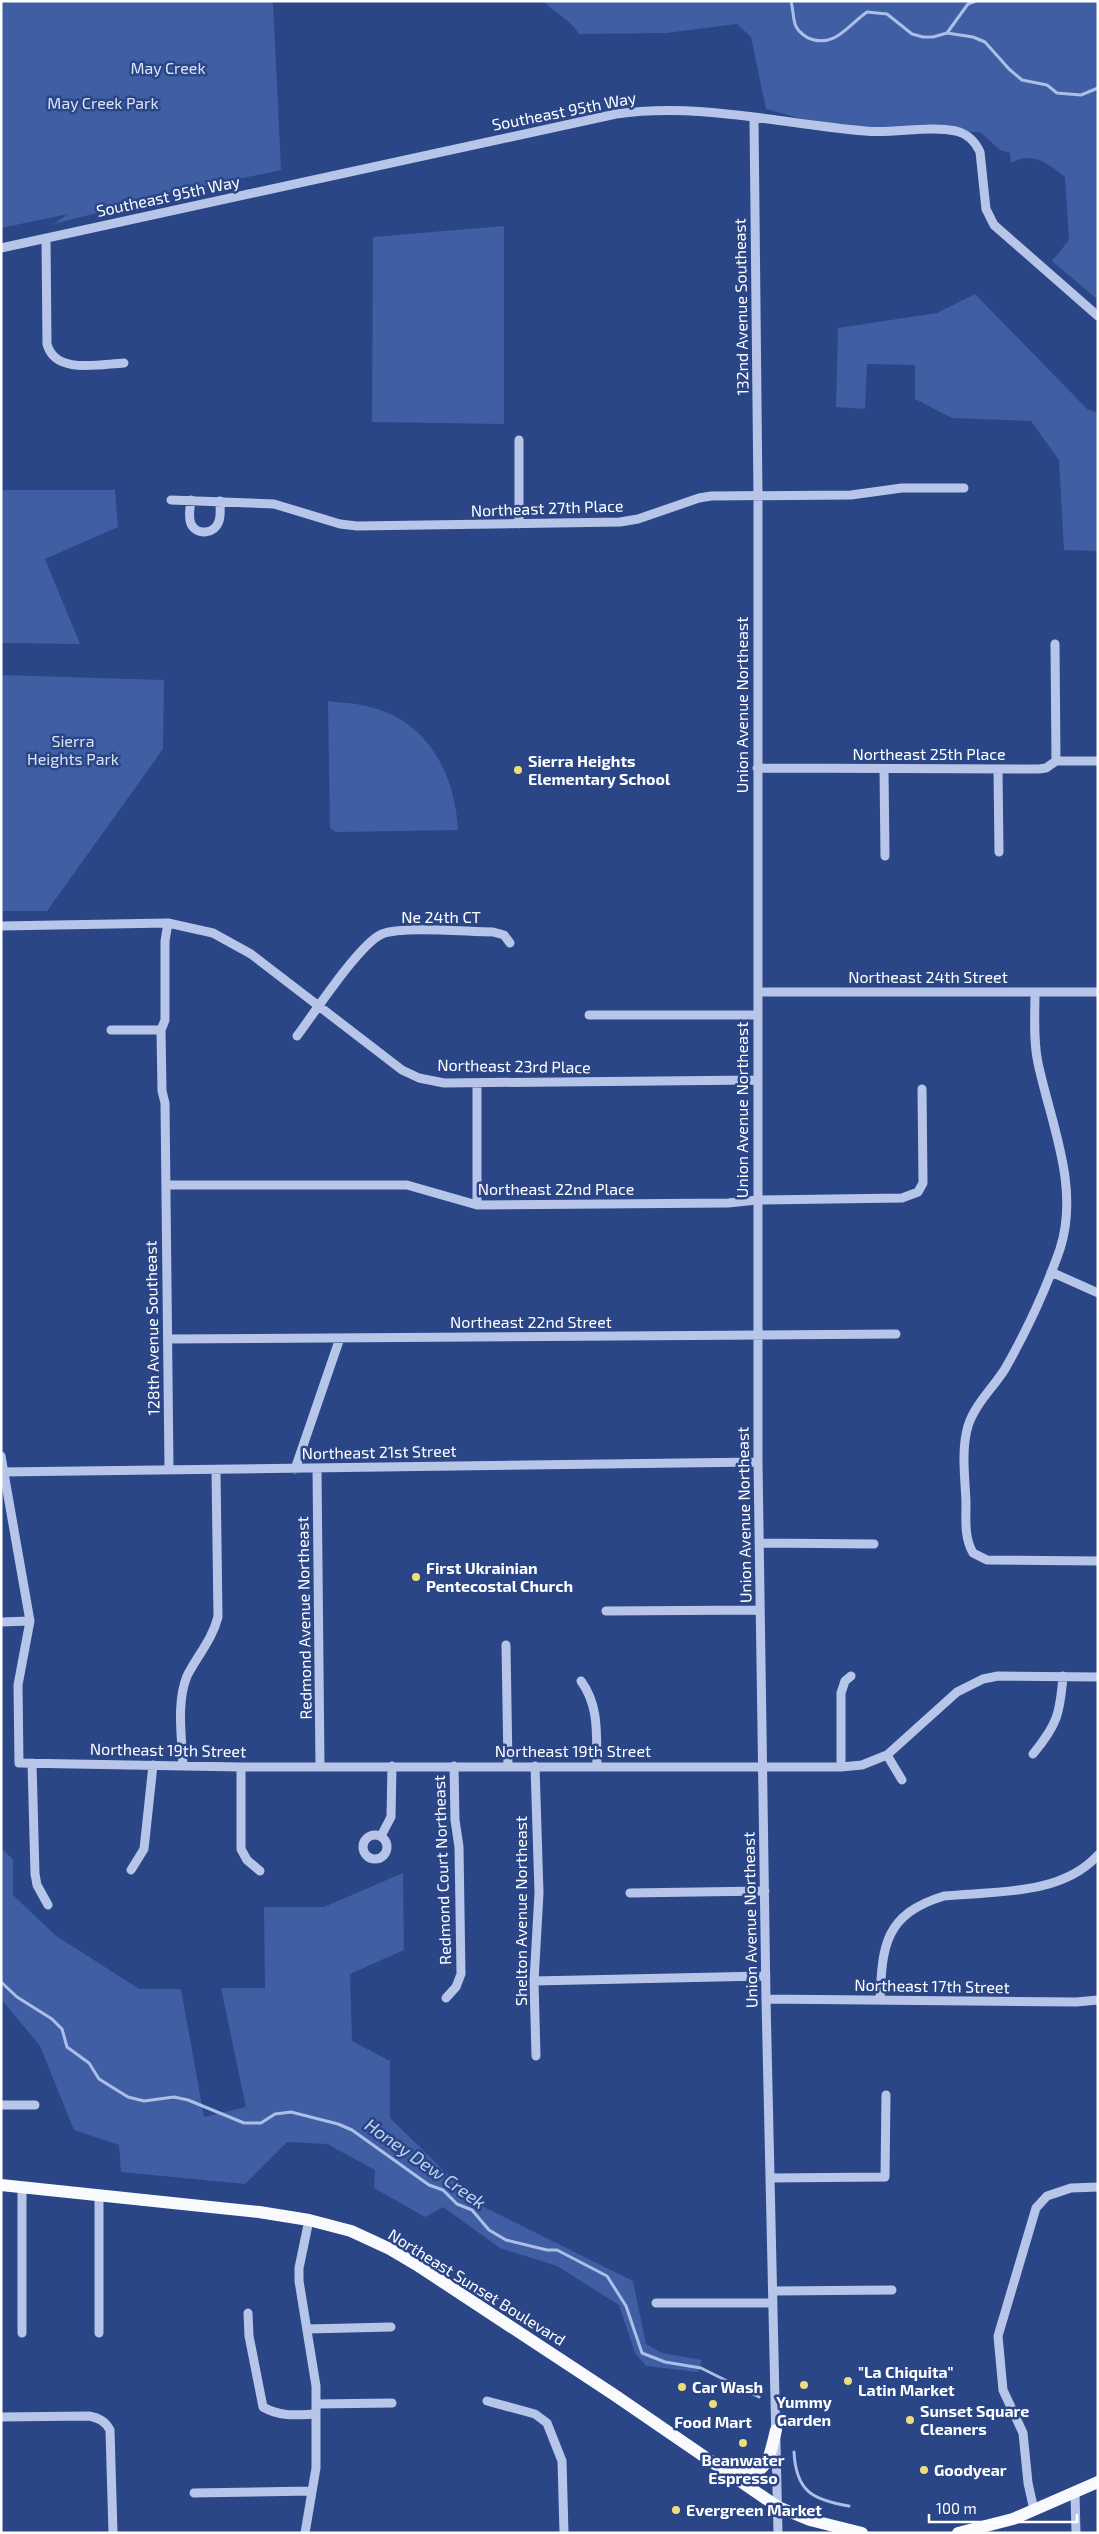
<svg xmlns="http://www.w3.org/2000/svg" width="1099" height="2534" font-family="'Exo 2',sans-serif">
<rect width="100%" height="100%" fill="#2a4687"/>
<path fill="#3f5ea3" d="M1,1H273L281,170L182,191L54,224L68,214L1,228Z
M543,1H1098V300L1052,261L1069,240L1065,177C1047,163 1032,151 1011,163L1010,153L1000,150L980,132L853,133L766,109L751,37L737,24L666,33L579,34C570,19 556,14 543,1Z
M504,226V424L372,422L373,237Z
M975,294L1087,409L1098,413V551L1064,550L1059,460L1031,421L952,418L915,399V365L867,364L865,409L836,407L838,328L937,313Z
M1,490H115L118,527L45,559L80,644L1,643Z
M1,675L164,680L163,749L47,911H1Z
M328,701C342,703 357,703 370,707C428,721 455,774 458,830L336,832L330,828Z
M1,1847L13,1860V1895L55,1935L139,1989H181L204,2117L246,2107L221,1988H265L264,1907H324L403,1873L404,1950L350,1974L352,2041L390,2061V2118L478,2204L633,2281L646,2344L662,2353L702,2360L698,2372L646,2366L635,2353L619,2305L557,2266L500,2248L443,2207L425,2217L374,2188L375,2170L327,2144L287,2142L245,2184L121,2172L119,2145L74,2130L40,2046L1,1999Z"/>
<g fill="none" stroke-linecap="round" stroke-linejoin="round">
<path stroke="#abbfe8" stroke-width="3" d="M791,1C793,9 793,17 795,24C797,31 803,35 808,38C835,49 848,25 867,12L887,14L912,34L923,37H933L947,33L973,37L985,42L1009,69L1022,80L1047,85L1057,93L1081,95L1098,88
M947,33L968,4L976,1
M1,1982L17,1997L52,2019L62,2029L67,2047L89,2063L99,2079L128,2097L144,2101L174,2097L188,2100L244,2123H261L275,2114L291,2112L338,2124L352,2130L429,2185L443,2190L457,2204L472,2210L489,2230L506,2240L547,2250H557L607,2276L626,2306L642,2353L665,2362L701,2368L759,2397
M794,2452C796,2491 812,2500 849,2506"/>
<path stroke="#b7c6e8" stroke-width="9" d="M754,118L758,497V1462L766,1999L778,2533
M46,238L47,344C55,375 100,364 124,363
M1,248L616,114C700,102 782,124 865,131C894,134 928,125 956,131C968,134 975,141 980,152L986,209L994,225L1098,316
M171,500L274,504L340,524L357,526L620,522L638,519L699,498L711,496L851,495L902,488H964
M191,500C190,508 188,517 191,524C197,536 215,534 219,521C221,515 220,508 220,501
M519,524V440
M1055,644L1056,761
M757,768L1039,769L1046,768L1056,761H1098
M884,769L885,856
M998,770L999,852
M168,923L165,941V1020L161,1030L162,1091L165,1103L169,1469
M1,926L168,923L213,933L251,954L402,1070L419,1078L444,1083L757,1080
M758,992H1098
M1035,992C1035,1015 1033,1040 1038,1063C1051,1124 1080,1187 1060,1249C1046,1289 1026,1332 1005,1369C993,1388 975,1404 968,1426C961,1450 965,1477 966,1502C966,1520 964,1537 973,1553L987,1560L1098,1561
M589,1015H758
M111,1030H161
M297,1036C313,1015 360,943 382,934C404,926 467,932 493,932L504,935L510,943
M166,1185H407L477,1205L728,1203L757,1200L902,1198L918,1192L923,1183L922,1089
M477,1205V1084
M1051,1272L1098,1293
M168,1339L896,1334
M1,1456L30,1621L18,1685L19,1763L241,1767H841L862,1765L887,1755L957,1692L983,1679L998,1676L1098,1677
M317,1468L320,1767
M295,1469L340,1338
M1,1472L758,1462
M759,1543L874,1544
M606,1611L760,1610
M1,1622L30,1621
M506,1645L508,1766
M581,1681C600,1707 596,1736 597,1766
M1033,1754C1057,1725 1060,1714 1063,1676
M887,1755L902,1780
M32,1763L35,1874L37,1885L48,1905
M183,1766C182,1738 176,1703 187,1676C197,1656 212,1640 218,1617L216,1470
M535,1766L539,1893L534,1981L536,2056
M241,1767V1849L247,1860L260,1871
M841,1767V1693L845,1681L851,1676
M363 1847a12 12 0 1 1 24 0a12 12 0 1 1-24 0Z
M381,1836L391,1817L392,1766
M131,1870L144,1849L153,1765
M630,1893L765,1891
M534,1981L766,1976
M446,1998L456,1987L461,1974L459,1847L455,1820L454,1766
M766,1999L1076,2002L1098,2000
M880,2000C882,1945 885,1914 944,1896C995,1891 1061,1896 1098,1855
M1,2105H35
M770,2178L885,2177L886,2095
M22,2188V2333
M99,2195V2333
M773,2291L892,2290
M656,2303H773
M248,2313L249,2336L263,2407C280,2417 297,2415 316,2414
M307,2329L391,2327
M487,2401L535,2414L547,2423L562,2461L564,2533
M316,2404L392,2403
M1,2417L89,2416C99,2418 105,2421 110,2430L113,2533
M194,2493L312,2491
M1075,2494L1076,2533
M1034,2510L1028,2483L1023,2433L1003,2390L998,2336L1036,2208L1047,2196L1071,2188L1098,2187
M305,2533L316,2468V2386L299,2281V2268L309,2220"/>
<path stroke="#f8fafe" stroke-width="12" d="M1,2185L259,2212L309,2220L351,2231L390,2249L417,2265L613,2394L778,2507L810,2520L862,2533
M730,2473C766,2480 769,2460 776,2430
M958,2533L1013,2519L1098,2482"/>
</g>
<g fill="#eedd7e" stroke="#2a4687" stroke-width="2">
<circle cx="518" cy="770" r="5"/>
<circle cx="416" cy="1577" r="5"/>
<circle cx="848" cy="2381" r="5"/>
<circle cx="804" cy="2385" r="5"/>
<circle cx="682" cy="2387" r="5"/>
<circle cx="713" cy="2404" r="5"/>
<circle cx="910" cy="2420" r="5"/>
<circle cx="743" cy="2443" r="5"/>
<circle cx="924" cy="2470" r="5"/>
<circle cx="676" cy="2510" r="5"/>
</g>
<g text-anchor="middle" stroke-width="5" stroke-linejoin="round" paint-order="stroke">
<g font-size="16" fill="#dae3f6" stroke="#2a4687">
<text x="168" y="74">May Creek</text>
<text x="103" y="109">May Creek Park</text>
<text x="73" y="747">Sierra<tspan x="73" dy="18">Heights Park</tspan></text>
</g>
<g font-size="16" fill="#fff" stroke="#2a4687">
<text transform="translate(564 111) rotate(-11)" y="6">Southeast 95th Way</text>
<text transform="translate(168 196) rotate(-12)" y="6">Southeast 95th Way</text>
<text transform="translate(741 307) rotate(-91)" y="6">132nd Avenue Southeast</text>
<text transform="translate(547 508) rotate(-2)" y="6">Northeast 27th Place</text>
<text transform="translate(742 705) rotate(-90)" y="6">Union Avenue Northeast</text>
<text x="929" y="760">Northeast 25th Place</text>
<text x="441" y="923">Ne 24th CT</text>
<text x="928" y="983">Northeast 24th Street</text>
<text transform="translate(514 1066) rotate(1)" y="6">Northeast 23rd Place</text>
<text transform="translate(742 1110) rotate(-90)" y="6">Union Avenue Northeast</text>
<text x="556" y="1195">Northeast 22nd Place</text>
<text x="531" y="1328">Northeast 22nd Street</text>
<text transform="translate(152 1328) rotate(-91)" y="6">128th Avenue Southeast</text>
<text transform="translate(379 1452) rotate(-1)" y="6">Northeast 21st Street</text>
<text transform="translate(744 1515) rotate(-91)" y="6">Union Avenue Northeast</text>
<text transform="translate(304 1618) rotate(-91)" y="6">Redmond Avenue Northeast</text>
<text transform="translate(168 1750) rotate(1)" y="6">Northeast 19th Street</text>
<text x="573" y="1757">Northeast 19th Street</text>
<text transform="translate(442 1870) rotate(-92)" y="6">Redmond Court Northeast</text>
<text transform="translate(521 1911) rotate(-90)" y="6">Shelton Avenue Northeast</text>
<text transform="translate(750 1920) rotate(-91)" y="6">Union Avenue Northeast</text>
<text transform="translate(932 1986) rotate(1)" y="6">Northeast 17th Street</text>
<text transform="translate(477 2287) rotate(32)" y="6">Northeast Sunset Boulevard</text>
</g>
<g font-size="16" font-weight="bold" fill="#fff" stroke="#2a4687" text-anchor="start">
<text x="528" y="767">Sierra Heights<tspan x="528" dy="18">Elementary School</tspan></text>
<text x="426" y="1574">First Ukrainian<tspan x="426" dy="18">Pentecostal Church</tspan></text>
<text x="858" y="2378">"La Chiquita"<tspan x="858" dy="18">Latin Market</tspan></text>
<text x="692" y="2393">Car Wash</text>
<text x="804" y="2408" text-anchor="middle">Yummy<tspan x="804" dy="18">Garden</tspan></text>
<text x="920" y="2417">Sunset Square<tspan x="920" dy="18">Cleaners</tspan></text>
<text x="713" y="2428" text-anchor="middle">Food Mart</text>
<text x="743" y="2466" text-anchor="middle">Beanwater<tspan x="743" dy="18">Espresso</tspan></text>
<text x="934" y="2476">Goodyear</text>
<text x="686" y="2516">Evergreen Market</text>
</g>
<g font-size="18" font-style="italic" fill="#c2d1ef" stroke="#2a4687">
<text transform="translate(425 2164) rotate(35)" y="6">Honey Dew Creek</text>
</g>
</g>
<rect width="1099" height="2534" fill="none" stroke="#ffffff" stroke-width="5"/>
<path d="M929 2514v8h148v-8" fill="none" stroke="#ffffff" stroke-width="2.5"/>
<text x="936" y="2514" font-size="15" fill="#ffffff" stroke="#2a4687" stroke-width="4" paint-order="stroke">100 m</text>
</svg>
